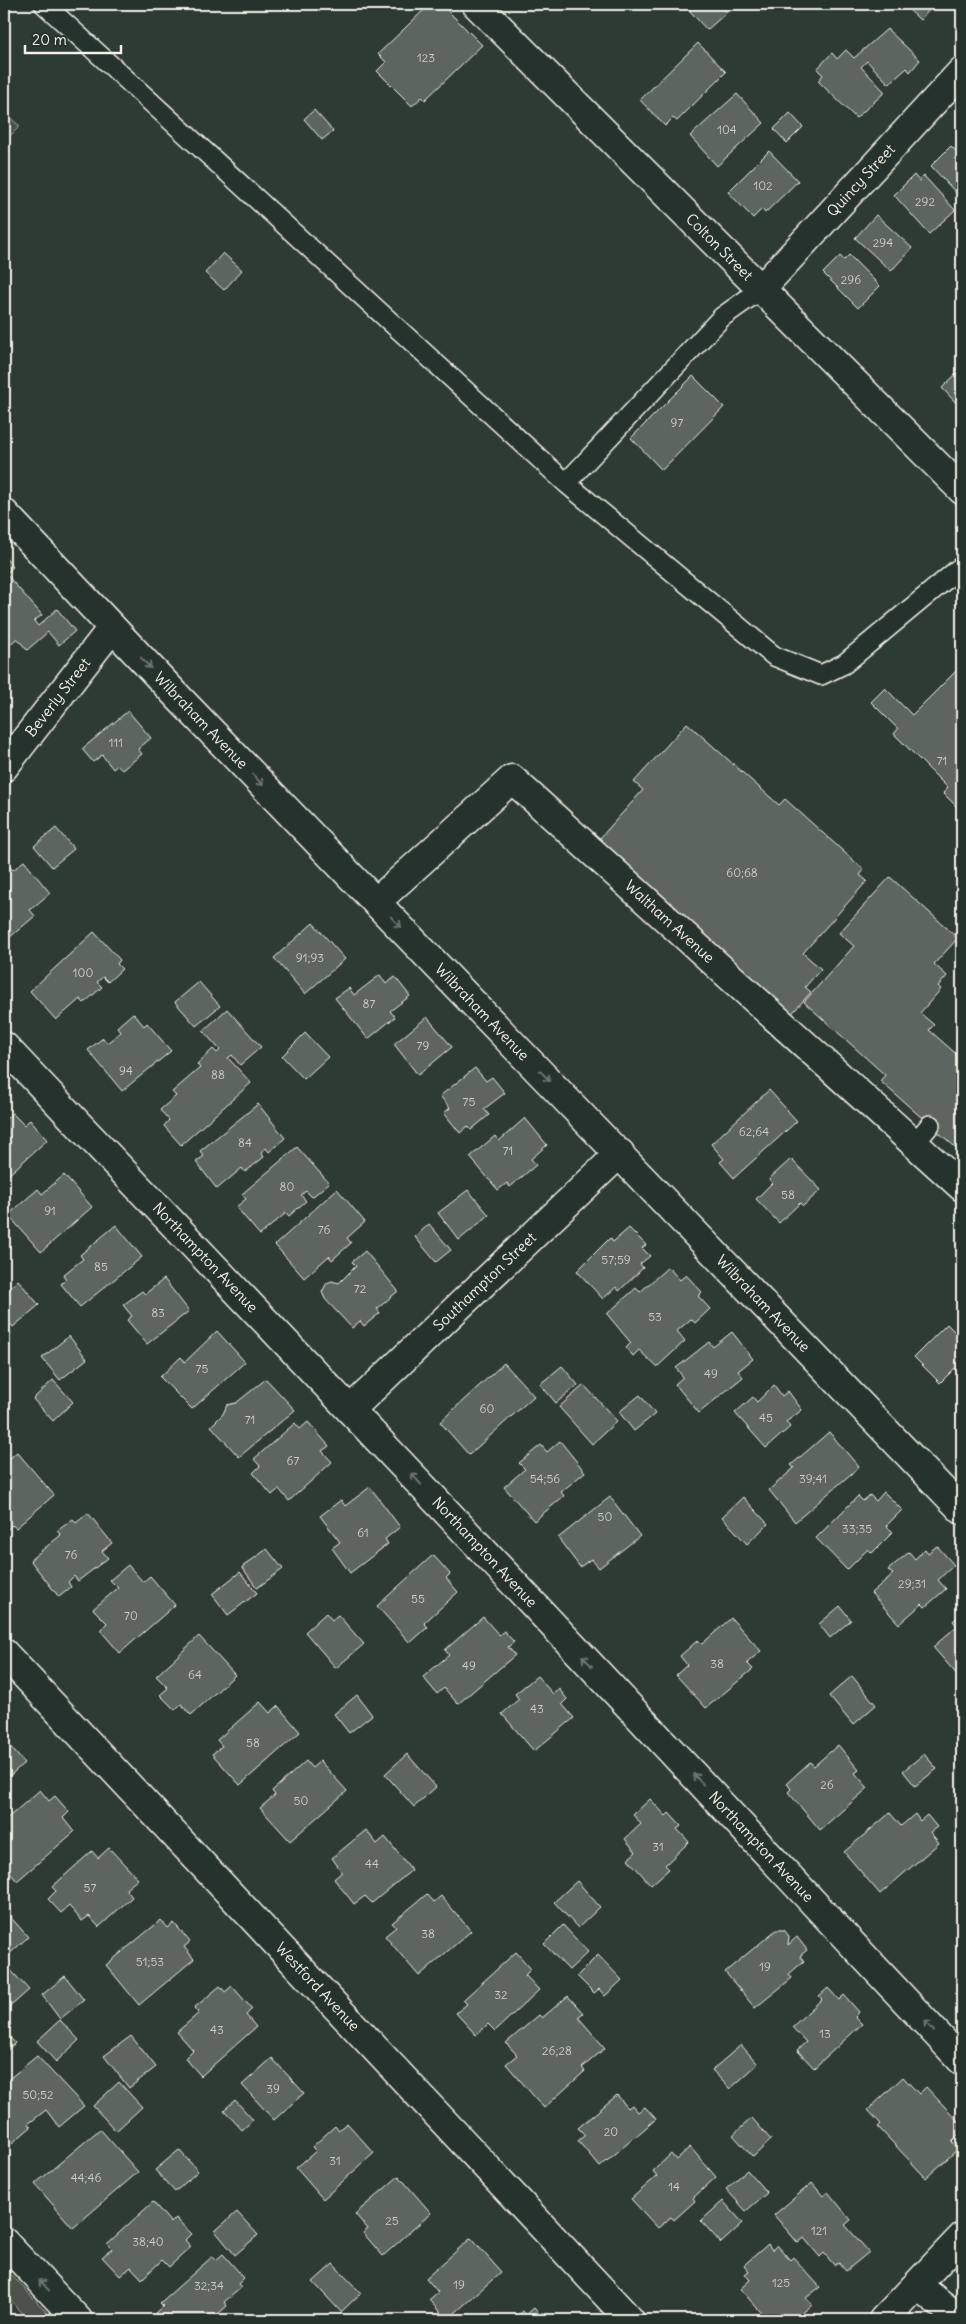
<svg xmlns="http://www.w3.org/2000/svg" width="966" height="2324" font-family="Delius,sans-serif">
<rect width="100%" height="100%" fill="#2e3b34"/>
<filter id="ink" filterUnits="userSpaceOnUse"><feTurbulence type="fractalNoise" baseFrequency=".02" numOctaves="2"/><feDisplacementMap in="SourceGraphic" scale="10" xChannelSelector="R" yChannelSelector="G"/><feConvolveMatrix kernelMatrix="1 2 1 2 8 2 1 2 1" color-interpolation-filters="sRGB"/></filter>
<g filter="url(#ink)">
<path fill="#48524c" stroke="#9ea29a" d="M4,113L20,126L4,142Z
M4,2267L54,2320H28L4,2294Z"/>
<path fill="#5c655e" stroke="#f4f1e8" d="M430,4H441L482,45L425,100L422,97L412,106L377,71L386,62L378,54Z
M696,4H720L727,12L707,30L689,10Z
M903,4H935L920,20Z
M887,29L920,60L910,72L907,68L889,84L867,61L861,67L885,92L856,118L818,81L823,75L817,69L832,53L837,59L846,50L854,58Z
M698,43L726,72L677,121L673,118L665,126L640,100Z
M737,94L764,123L717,166L690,136Z
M314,110L333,131L322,140L304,119Z
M790,113L803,127L787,143L774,129Z
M951,146L961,156L962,155V194L960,197L931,166Z
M769,151L798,181L765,213L762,209L753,218L728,192Z
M914,175L919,181L924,176L955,210L929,234L894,195Z
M876,215L912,248L891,271L855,238Z
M223,253L242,270L224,290L205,273Z
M849,255L880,286L858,308L823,273L840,256L844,260Z
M962,368V403L959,406L942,388Z
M693,376L724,407L662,470L631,438Z
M4,556L13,567L6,574L42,615L34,621L38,626L57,609L75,631L59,645L48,632L27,650L17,638L10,645L4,638Z
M962,665V812L943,793L948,788L894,734L898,729L871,702L885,688L912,715Z
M128,711L151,738L138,749L142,754L122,770L118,765L113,769L102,755L93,762L82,749Z
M687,723L779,805L785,799L864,870L860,875L867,881L803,953L821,969L805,987L811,992L787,1019L592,847L643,790L634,782Z
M56,828L74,849L52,867L34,846Z
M24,861L50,893L30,910L35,916L10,937L6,931L4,933V871L10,867L13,870Z
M890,877L958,938L934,964L947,976L938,986L941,989L920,1013L934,1025L929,1030L962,1059V1153L880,1081L885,1075L804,1002L854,946L839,933Z
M313,923L345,959L305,994L274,958Z
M94,932L120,960L117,964L122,969L108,982L103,977L97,982L102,987L84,1003L80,999L56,1020L30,991Z
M380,975L386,984L395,977L410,996L390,1011L395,1017L368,1039L335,998L349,988L354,995Z
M199,982L220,1006L196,1026L175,1002Z
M227,1009L261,1047L240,1065L232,1055L228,1058L251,1083L181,1145L164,1126L169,1120L160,1110L176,1096L172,1092L200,1068L197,1064L213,1049L217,1053L220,1050L203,1031Z
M133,1013L144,1026L147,1023L171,1051L122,1091L88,1050L103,1038L107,1043L121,1032L117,1027Z
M427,1017L452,1047L418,1075L394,1044Z
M305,1033L328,1057L304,1079L282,1056Z
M475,1068L486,1081L492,1077L505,1093L484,1109L489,1115L471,1130L468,1126L460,1133L444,1113L450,1108L440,1096Z
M769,1090L797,1121L734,1178L720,1162L724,1159L711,1144Z
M258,1104L285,1138L269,1152L266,1148L261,1152L264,1157L245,1172L242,1168L217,1189L196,1162L204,1156L200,1151Z
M12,1113L24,1125L30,1120L47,1140L4,1179V1121Z
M525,1118L547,1145L531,1159L536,1165L510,1187L507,1183L498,1190L470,1157L495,1136L499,1141Z
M297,1147L329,1183L312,1197L306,1191L301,1195L306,1201L289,1216L286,1213L260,1235L236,1207L246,1199L242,1194Z
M791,1159L821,1190L803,1206L800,1203L779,1223L756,1199L772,1183L769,1179Z
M64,1175L92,1207L41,1252L8,1215L38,1189L42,1194Z
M337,1189L365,1222L347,1238L351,1243L332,1260L329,1256L304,1278L275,1245Z
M468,1190L489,1215L459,1240L438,1213Z
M429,1224L451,1250L436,1262L415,1237Z
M116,1225L142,1257L80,1307L61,1284L66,1279L63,1275L83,1259L80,1255Z
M629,1228L646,1245L642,1248L650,1256L640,1264L643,1268L619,1291L616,1287L603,1299L577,1271L610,1238L613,1242Z
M365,1251L398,1291L377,1309L380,1313L364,1326L360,1321L352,1328L325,1299L322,1292L327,1283L332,1281L339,1283L356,1266L352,1262Z
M668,1267L680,1280L686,1275L702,1292L698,1296L710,1309L695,1323L691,1319L677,1331L685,1341L657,1367L639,1350L633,1356L626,1348L631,1343L607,1314L636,1288L640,1292Z
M164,1279L189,1311L147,1344L127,1320L132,1316L123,1305L142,1291L145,1294Z
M18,1280L39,1305L13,1327L4,1316V1293Z
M947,1324L962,1339V1367L958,1371L955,1368L940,1383L914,1357Z
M4,1326L11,1335L4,1341Z
M217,1331L245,1362L192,1409L160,1377L181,1357L185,1362Z
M732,1332L753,1359L738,1371L743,1377L699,1413L675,1384L683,1377L676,1368L709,1342L713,1347Z
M69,1336L87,1359L60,1380L42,1358Z
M504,1363L534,1396L469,1455L440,1422Z
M562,1366L578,1385L556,1403L540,1384Z
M266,1379L295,1410L239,1457L211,1426L223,1414L227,1405L236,1403Z
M53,1380L73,1402L53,1421L33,1399Z
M584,1385L617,1421L592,1444L559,1407Z
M774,1385L782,1396L788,1391L802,1410L786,1422L790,1427L766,1448L735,1413L753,1397L757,1402Z
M640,1395L655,1414L634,1431L619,1412Z
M308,1422L329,1446L322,1451L332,1462L289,1501L279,1489L272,1495L253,1473L260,1466L254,1459L295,1423L300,1429Z
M829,1432L859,1467L795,1522L769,1490L794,1468L791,1465Z
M560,1441L585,1472L561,1492L564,1496L534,1521L504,1487L525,1469L519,1463L541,1445L547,1452Z
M17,1452L54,1495L16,1528L12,1525L4,1533V1463Z
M370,1487L400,1527L385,1539L388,1544L350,1573L332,1548L340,1542L320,1516L341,1500L345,1506Z
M884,1492L902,1510L886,1526L893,1532L872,1553L868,1549L847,1570L816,1538L858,1496L863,1501L870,1495L876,1501Z
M610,1497L640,1536L599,1568L591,1559L580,1567L558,1538Z
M743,1497L768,1524L747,1544L722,1517Z
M88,1513L112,1543L102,1551L108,1558L78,1581L74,1576L68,1582L71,1587L59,1597L30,1560L61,1535L57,1531L73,1519L76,1523Z
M937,1546L954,1565L938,1580L946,1589L925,1607L922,1604L899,1624L871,1593L893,1574L888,1570L909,1552L915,1559L925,1549L928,1553Z
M267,1549L283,1569L257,1588L242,1567Z
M433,1555L450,1574L446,1578L458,1592L424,1623L428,1627L410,1643L377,1606Z
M128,1565L143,1582L150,1576L175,1605L120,1653L100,1630L107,1623L93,1609L118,1588L110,1580Z
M240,1572L257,1593L228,1615L212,1594Z
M840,1606L851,1620L830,1638L819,1624Z
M962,1612V1675L959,1677L933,1647L957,1626L953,1621Z
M326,1613L332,1620L338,1615L364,1644L336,1668L305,1632Z
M483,1617L499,1635L504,1631L514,1642L508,1647L515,1655L458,1704L444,1688L437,1694L423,1677L449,1655L445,1650Z
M731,1618L761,1651L747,1663L753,1669L706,1708L676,1675L687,1665L680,1656L698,1640L702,1644Z
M199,1636L235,1675L191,1715L181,1704L175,1710L160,1695L168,1688L156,1676Z
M537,1676L553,1694L559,1689L567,1699L562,1704L574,1718L534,1751L502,1714L519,1699L515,1694Z
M852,1676L876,1705L853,1725L829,1696Z
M357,1695L372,1715L349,1733L334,1714Z
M260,1702L270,1713L278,1706L300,1732L240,1785L212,1754L222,1746L217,1740Z
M4,1739L24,1763L4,1781Z
M838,1745L859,1770L855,1773L868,1788L820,1830L788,1792L791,1789L787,1783L810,1762L814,1766Z
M407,1754L436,1787L414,1807L385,1774Z
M924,1754L937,1769L915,1786L903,1771Z
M306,1761L312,1768L320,1761L347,1791L290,1841L260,1808L275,1795L272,1791Z
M40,1790L49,1801L55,1796L69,1812L63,1818L74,1832L17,1881L4,1866V1821Z
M650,1799L666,1816L669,1813L681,1826L677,1829L689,1842L665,1865L669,1869L651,1885L628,1859L636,1852L625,1839L641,1824L633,1815Z
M890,1813L901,1826L915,1814L920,1821L927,1815L937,1827L930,1832L939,1843L880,1894L844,1852Z
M366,1830L377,1844L385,1837L412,1870L372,1903L365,1896L354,1904L334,1879L342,1872L332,1858Z
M109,1848L138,1879L126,1889L132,1897L99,1927L89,1916L82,1921L69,1906L61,1913L48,1899L56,1891L52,1887L92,1851L98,1858Z
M577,1881L600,1907L578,1928L554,1902Z
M427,1894L434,1902L441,1896L471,1931L419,1976L385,1936L396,1927L392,1923Z
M7,1913L28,1937L5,1958L4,1916Z
M161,1920L168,1928L174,1923L190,1942L184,1947L194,1959L139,2005L106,1965Z
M563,1925L588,1952L569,1970L544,1944Z
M776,1930H784L789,1936L788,1945L797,1937L807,1950L800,1956L804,1961L789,1974L792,1978L755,2008L725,1972Z
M516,1952L531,1969L525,1975L539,1990L495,2031L488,2024L476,2035L456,2013L467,2004L463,2000Z
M598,1955L622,1980L605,1996L599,1989L594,1993L577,1976Z
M4,1963L29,1990L5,2011L4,2010Z
M65,1976L84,2000L60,2019L42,1995Z
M220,1986L225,1992L232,1986L252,2009L246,2015L256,2027L201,2076L185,2058L193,2050L177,2032L199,2013L194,2008Z
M828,1988L839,2000L844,1995L859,2012L855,2017L862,2024L814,2068L797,2050L806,2042L792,2027L822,1999L819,1996Z
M568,1996L583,2013L578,2017L605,2048L582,2068L585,2071L544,2108L506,2064L517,2055L506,2043L539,2015L542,2018Z
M60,2020L79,2040L56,2062L37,2041Z
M4,2031L15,2043L4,2053Z
M131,2036L156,2067L129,2088L104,2056Z
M741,2045L758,2064L730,2089L712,2070Z
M37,2056L84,2106L59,2127L46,2110L28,2124L31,2127L4,2150V2083Z
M272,2058L304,2093L274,2120L242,2085Z
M903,2077L919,2094L926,2087L962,2125V2132L952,2142L958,2149L926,2178L878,2127L881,2124L868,2110Z
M119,2082L142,2107L116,2131L93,2106Z
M617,2095L628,2108L632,2105L638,2112L645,2107L656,2119L600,2167L578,2141L585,2135L578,2128Z
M235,2100L253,2120L242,2130L224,2110Z
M752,2118L771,2140L753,2157L733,2135Z
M347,2123L374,2153L323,2199L296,2168L316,2151L312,2147L335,2126L338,2130Z
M100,2129L138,2172L73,2228L35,2184Z
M690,2147L716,2177L693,2198L695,2201L674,2220L671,2217L658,2228L631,2199L657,2176L653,2171L671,2154L676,2160Z
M179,2150L198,2171L175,2192L155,2170Z
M747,2170L767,2193L746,2211L726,2189Z
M399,2176L431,2213L383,2256L363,2233L368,2229L355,2214Z
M812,2183L823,2196L828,2192L851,2220L845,2225L869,2252L846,2271L838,2262L834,2265L824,2253L820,2257L804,2238L798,2243L774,2215Z
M723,2201L743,2223L721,2243L701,2221Z
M153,2202L171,2223L176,2218L191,2234L185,2240L191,2247L169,2267L162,2260L142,2279L131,2267L120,2276L102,2257L112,2249L107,2244Z
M237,2212L258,2235L235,2255L215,2231Z
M471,2238L501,2272L447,2320L429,2300L438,2292L426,2278Z
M768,2244L772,2250L777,2245L790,2260L793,2257L820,2287L806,2298L812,2305L794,2320H788L786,2317L782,2320H768L740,2289L750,2280L745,2274L749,2271L744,2265Z
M223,2254L244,2278L238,2284L241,2288L224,2302L227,2306L211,2320L208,2316L204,2320H162L155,2313L163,2306L160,2303L213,2256L216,2260Z
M333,2264L361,2293L341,2312L313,2282Z
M534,2308L544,2320H513L523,2311L526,2315Z"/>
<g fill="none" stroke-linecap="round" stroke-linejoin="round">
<defs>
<path id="lane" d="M44,4L566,483L774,656L821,675L844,664L962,566
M566,483L722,317L760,290
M915,1143L930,1125"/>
<g id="street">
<path id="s1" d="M476,4L962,490"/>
<path id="s2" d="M760,290L962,71"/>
<path id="s3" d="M4,513L178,697L962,1510"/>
<path id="s4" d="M4,767L112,628"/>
<path id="s5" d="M376,902L512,779L962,1187"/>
<path id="s6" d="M4,1046L445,1510L962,2061"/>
<path id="s7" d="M350,1410L620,1153"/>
<path id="s8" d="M4,1653L630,2320"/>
<path d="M4,2242L78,2320"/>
</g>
<path id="secondary" d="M917,2285L961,2320
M883,2320L962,2237"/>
</defs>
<use href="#lane" stroke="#f4f1e8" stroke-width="22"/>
<use href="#street" stroke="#f4f1e8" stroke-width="31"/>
<use href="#secondary" stroke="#f4f1e8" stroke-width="31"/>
<use href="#lane" stroke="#26332d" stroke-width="19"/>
<use href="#street" stroke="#26332d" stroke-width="28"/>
<use href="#secondary" stroke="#26332d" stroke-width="28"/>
</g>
<defs><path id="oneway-shaft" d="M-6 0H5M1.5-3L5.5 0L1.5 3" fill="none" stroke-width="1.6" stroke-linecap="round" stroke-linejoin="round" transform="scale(1.25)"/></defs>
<g stroke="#6e766e">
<use href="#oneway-shaft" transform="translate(146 663) rotate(46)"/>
<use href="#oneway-shaft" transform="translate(258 780) rotate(46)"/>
<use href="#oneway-shaft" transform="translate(396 922) rotate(46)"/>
<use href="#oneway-shaft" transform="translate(545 1076) rotate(46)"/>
<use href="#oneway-shaft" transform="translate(416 1479) rotate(-133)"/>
<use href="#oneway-shaft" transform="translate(587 1661) rotate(-133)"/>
<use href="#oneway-shaft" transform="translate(698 1779) rotate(-133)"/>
<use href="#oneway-shaft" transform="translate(929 2026) rotate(-133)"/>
<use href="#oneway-shaft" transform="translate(44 2285) rotate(-133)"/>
</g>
</g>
<g text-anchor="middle" stroke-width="4" stroke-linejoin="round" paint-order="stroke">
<g font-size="12" fill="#cecec6">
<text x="426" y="62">123</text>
<text x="727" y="134">104</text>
<text x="763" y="190">102</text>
<text x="925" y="206">292</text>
<text x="883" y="247">294</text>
<text x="851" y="284">296</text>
<text x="677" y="427">97</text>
<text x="116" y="747">111</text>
<text x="942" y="765">71</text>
<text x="742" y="877">60;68</text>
<text x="310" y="962">91;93</text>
<text x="83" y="977">100</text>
<text x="369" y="1008">87</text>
<text x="423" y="1050">79</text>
<text x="126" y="1075">94</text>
<text x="218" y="1079">88</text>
<text x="469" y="1106">75</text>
<text x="754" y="1136">62;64</text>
<text x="245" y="1147">84</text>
<text x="508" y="1155">71</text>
<text x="287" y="1191">80</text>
<text x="788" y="1199">58</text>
<text x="50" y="1215">91</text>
<text x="324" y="1234">76</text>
<text x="616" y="1264">57;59</text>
<text x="101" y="1271">85</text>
<text x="360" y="1293">72</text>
<text x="158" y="1317">83</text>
<text x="655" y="1321">53</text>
<text x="202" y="1373">75</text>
<text x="711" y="1378">49</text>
<text x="487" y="1413">60</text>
<text x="766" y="1422">45</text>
<text x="250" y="1424">71</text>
<text x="293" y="1465">67</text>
<text x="545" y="1483">54;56</text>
<text x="813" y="1483">39;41</text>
<text x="605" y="1521">50</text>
<text x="857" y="1533">33;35</text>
<text x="363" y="1537">61</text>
<text x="71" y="1559">76</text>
<text x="912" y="1588">29;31</text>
<text x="418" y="1603">55</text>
<text x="131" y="1620">70</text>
<text x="717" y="1668">38</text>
<text x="469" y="1670">49</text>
<text x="195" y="1679">64</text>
<text x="537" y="1713">43</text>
<text x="253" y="1747">58</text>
<text x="827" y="1789">26</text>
<text x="301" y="1805">50</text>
<text x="658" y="1851">31</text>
<text x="372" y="1868">44</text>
<text x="90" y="1892">57</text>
<text x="428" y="1938">38</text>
<text x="150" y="1966">51;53</text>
<text x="765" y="1971">19</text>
<text x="501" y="1999">32</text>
<text x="217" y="2034">43</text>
<text x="825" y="2038">13</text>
<text x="557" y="2055">26;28</text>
<text x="273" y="2093">39</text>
<text x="38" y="2099">50;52</text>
<text x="611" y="2136">20</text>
<text x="335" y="2165">31</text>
<text x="86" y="2182">44;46</text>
<text x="674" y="2191">14</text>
<text x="392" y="2225">25</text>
<text x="819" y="2235">121</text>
<text x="148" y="2246">38;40</text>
<text x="781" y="2287">125</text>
<text x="459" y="2289">19</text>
<text x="209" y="2290">32;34</text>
</g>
<g font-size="15" fill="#f4f1e8" stroke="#26332d">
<text dy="5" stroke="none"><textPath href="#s2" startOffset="149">Quincy Street</textPath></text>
<text dy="5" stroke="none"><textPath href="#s1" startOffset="344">Colton Street</textPath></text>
<text dy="5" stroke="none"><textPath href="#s4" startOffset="88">Beverly Street</textPath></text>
<text dy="5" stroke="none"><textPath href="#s3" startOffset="286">Wilbraham Avenue</textPath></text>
<text dy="5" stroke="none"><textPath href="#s5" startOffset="396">Waltham Avenue</textPath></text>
<text dy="5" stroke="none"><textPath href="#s3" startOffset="691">Wilbraham Avenue</textPath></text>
<text dy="5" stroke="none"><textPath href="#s6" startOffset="292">Northampton Avenue</textPath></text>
<text dy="5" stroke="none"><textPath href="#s7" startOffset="186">Southampton Street</textPath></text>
<text dy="5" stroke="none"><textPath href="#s3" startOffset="1096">Wilbraham Avenue</textPath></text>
<text dy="5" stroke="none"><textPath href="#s6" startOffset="698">Northampton Avenue</textPath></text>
<text dy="5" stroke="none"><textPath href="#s6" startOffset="1102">Northampton Avenue</textPath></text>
<text dy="5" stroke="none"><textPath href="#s8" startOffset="458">Westford Avenue</textPath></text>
</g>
</g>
<rect width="966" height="2324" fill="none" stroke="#26332d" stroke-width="20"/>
<rect x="10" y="10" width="946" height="2304" fill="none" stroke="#f4f1e8" stroke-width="2" filter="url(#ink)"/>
<path d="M25 45v8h96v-8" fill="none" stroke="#f4f1e8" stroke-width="2.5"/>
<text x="32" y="45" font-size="15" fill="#f4f1e8" stroke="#26332d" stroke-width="4" paint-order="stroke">20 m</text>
</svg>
